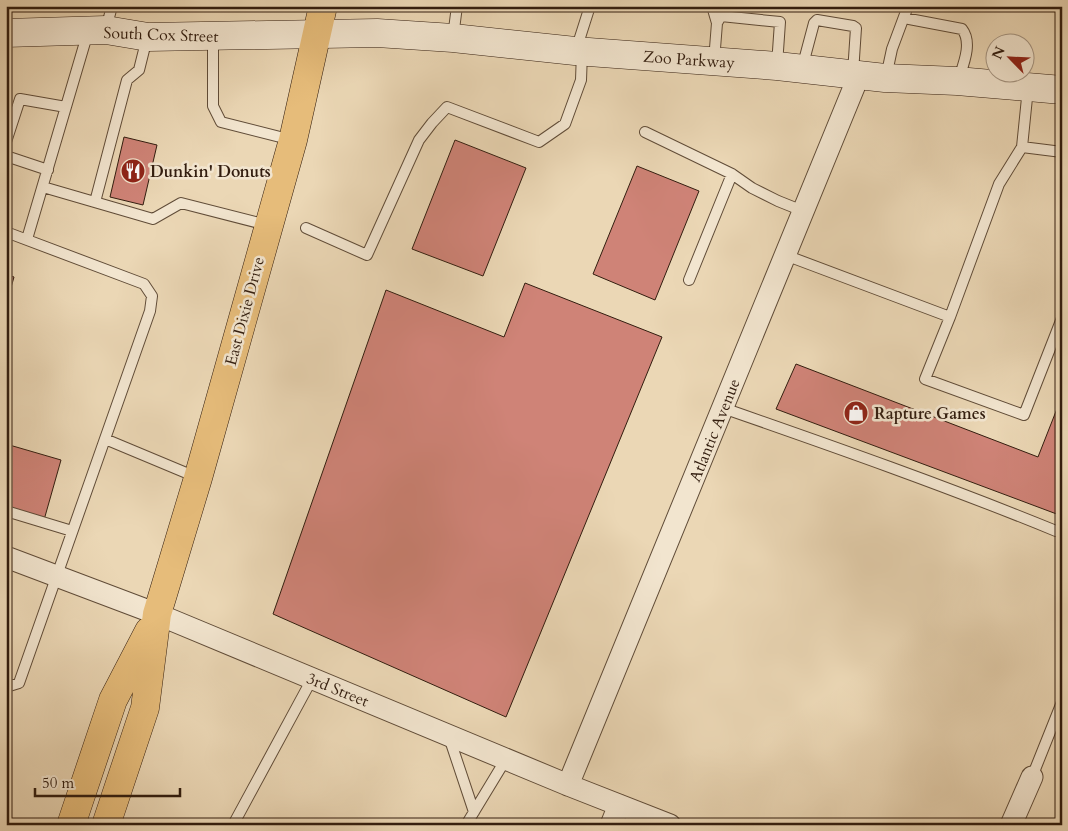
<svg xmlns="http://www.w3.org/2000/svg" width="1068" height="831" font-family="Cardo,serif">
<rect width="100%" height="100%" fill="#ebd7b5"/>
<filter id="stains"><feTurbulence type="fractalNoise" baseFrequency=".004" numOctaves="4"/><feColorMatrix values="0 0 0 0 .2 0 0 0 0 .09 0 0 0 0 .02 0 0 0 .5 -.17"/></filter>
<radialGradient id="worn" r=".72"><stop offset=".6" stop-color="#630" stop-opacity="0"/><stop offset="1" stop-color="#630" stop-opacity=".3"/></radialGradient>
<path fill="#cf8377" stroke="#321d0f" d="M124,137L157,145L143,205L110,197Z
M455,140L526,168L483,276L412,249Z
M637,166L699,191L655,300L593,274Z
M6,274L14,277L6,305Z
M525,283L662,337L506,717L273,614L386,290L504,337Z
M796,364L1038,457L1062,396V516L776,409Z
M6,444L61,460L44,520L6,509Z"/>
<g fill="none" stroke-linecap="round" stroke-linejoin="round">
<defs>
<path id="lane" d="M712,6L717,23
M904,18L962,29C973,43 963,65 958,81
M106,29L112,6
M213,37V106L221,122L292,140
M453,37L457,6
M576,50L590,6
M714,61L717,23L721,16L780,22L777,65
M802,68L814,23L817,20L853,26L856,28L853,73
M886,77L892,49L908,6
M1028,88L1022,147L1062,152
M645,132L732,174L752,188L778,201L803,211
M6,142L20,99L66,107
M6,156L48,170
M43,187L153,219L181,203L267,225
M95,202L127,80L139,70L147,38
M306,228L367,255L419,140L432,123L447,107L539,142L565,124L581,80L582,52
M6,232L144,284L152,296L150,311L19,683L6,687
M27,239L88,32
M785,255L950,317L999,184L1022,147
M689,280L732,174
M950,317L925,379L1024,415L1062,318
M723,408C835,447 946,486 1056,531H1062
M105,439L196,477
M6,511L72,531
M449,737L474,812
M1032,777L1062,702
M233,825L312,679
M466,825L506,759"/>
<path id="street" d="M6,557L157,614L568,785L670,825
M568,785L859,75
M611,825L619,805
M1011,825L1032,777"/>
<path id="secondary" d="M6,33L106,30L148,37L377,33L453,38L575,51L777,66L885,78L957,81L1062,90"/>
<path id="primary" d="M71,825L113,700L149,631
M106,825L145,708L157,614L198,478L293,140L323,6"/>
</defs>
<use href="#lane" stroke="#604c38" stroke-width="12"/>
<use href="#street" stroke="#604c38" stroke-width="23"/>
<use href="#secondary" stroke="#321d0f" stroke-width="29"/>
<use href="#primary" stroke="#321d0f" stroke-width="29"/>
<use href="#lane" stroke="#f2e5cf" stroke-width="10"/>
<use href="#street" stroke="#f2e5cf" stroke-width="21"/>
<use href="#secondary" stroke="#f2e5cf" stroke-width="28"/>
<use href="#primary" stroke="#e6bc7a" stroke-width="28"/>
</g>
<defs>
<symbol id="restaurant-disc" viewBox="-11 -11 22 22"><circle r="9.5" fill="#8f2418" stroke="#f2e5cf"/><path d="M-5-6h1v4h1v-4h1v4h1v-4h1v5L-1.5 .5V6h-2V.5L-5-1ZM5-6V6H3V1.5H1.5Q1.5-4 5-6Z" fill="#fff"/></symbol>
<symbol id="shop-disc" viewBox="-11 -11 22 22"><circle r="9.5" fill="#8f2418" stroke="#f2e5cf"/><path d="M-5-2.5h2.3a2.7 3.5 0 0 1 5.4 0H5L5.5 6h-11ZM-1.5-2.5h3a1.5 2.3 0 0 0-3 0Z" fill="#fff"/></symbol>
</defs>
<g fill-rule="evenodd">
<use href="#restaurant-disc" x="119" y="157" width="28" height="28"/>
<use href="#shop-disc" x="842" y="399" width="28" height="28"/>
</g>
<g text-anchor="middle" stroke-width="5" stroke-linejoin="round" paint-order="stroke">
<g font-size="16" fill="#321d0f" stroke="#f2e5cf">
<text transform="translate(161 34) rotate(2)" y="6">South Cox Street</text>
<text transform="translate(689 59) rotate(4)" y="6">Zoo Parkway</text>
<text transform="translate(244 311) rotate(-75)" y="6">East Dixie Drive</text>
<text transform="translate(714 430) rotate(-68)" y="6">Atlantic Avenue</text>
<text transform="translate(338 689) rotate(22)" y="6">3rd Street</text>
</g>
<g font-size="16" font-weight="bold" fill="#321d0f" stroke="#f2e5cf" text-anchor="start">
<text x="150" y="177">Dunkin' Donuts</text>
<text x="874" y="419">Rapture Games</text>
</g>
</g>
<rect width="1068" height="831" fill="none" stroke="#ebd7b5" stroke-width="25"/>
<rect x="8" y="8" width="1053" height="816" fill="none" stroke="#321d0f" stroke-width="2.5"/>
<rect x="12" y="12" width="1043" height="806" fill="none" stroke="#321d0f"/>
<g transform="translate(1010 58) rotate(294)"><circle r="24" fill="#f2e5cf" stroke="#a59582"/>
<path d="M0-4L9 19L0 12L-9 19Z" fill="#8f2418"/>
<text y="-8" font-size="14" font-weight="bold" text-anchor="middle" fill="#321d0f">N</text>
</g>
<path d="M35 788v8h145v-8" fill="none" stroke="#321d0f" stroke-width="2.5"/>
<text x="42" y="788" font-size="15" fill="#321d0f" stroke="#f2e5cf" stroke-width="4" paint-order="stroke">50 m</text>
<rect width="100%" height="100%" filter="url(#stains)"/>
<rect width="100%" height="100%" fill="url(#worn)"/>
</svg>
